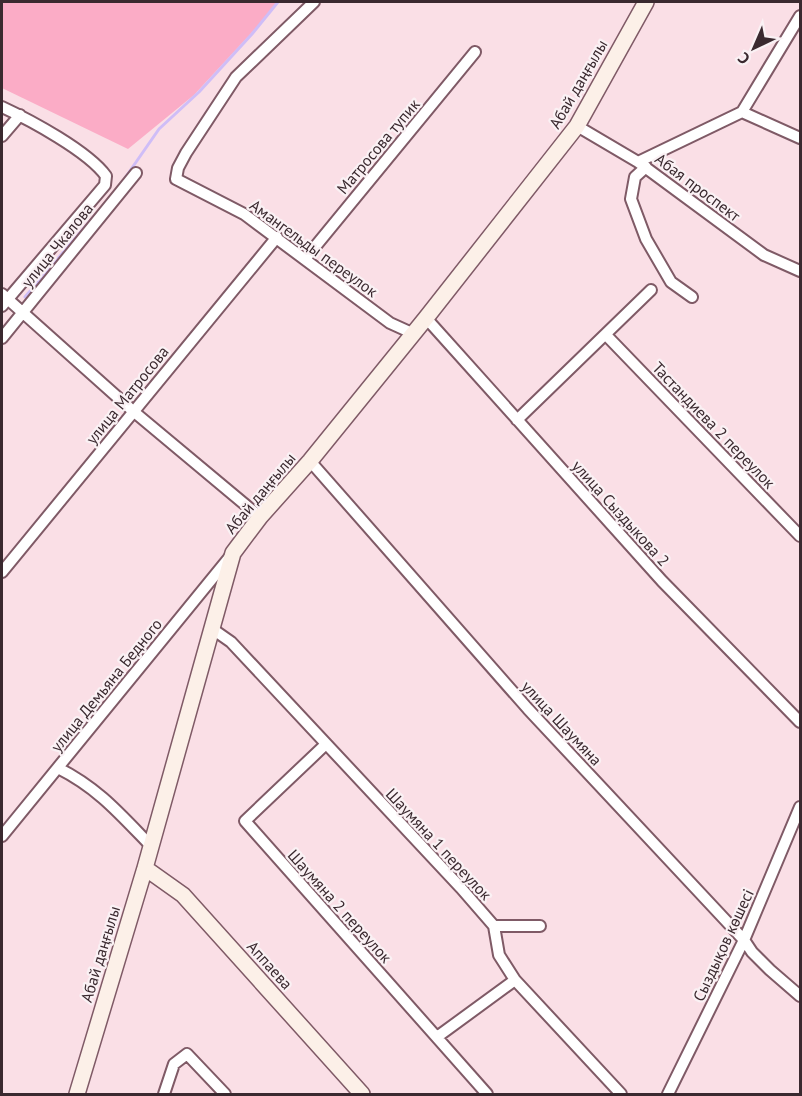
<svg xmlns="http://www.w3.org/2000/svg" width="802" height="1096" font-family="'PT Sans',sans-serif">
<rect width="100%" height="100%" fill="#fadfe6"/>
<path fill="#fbacc6" d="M2,2H277L268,15L194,95L128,149L2,88Z"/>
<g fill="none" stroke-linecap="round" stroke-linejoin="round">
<path stroke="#cfbdf7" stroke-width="3" d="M125,178L159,129L199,92L252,34L278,2
M25,297L96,214"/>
<defs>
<path id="street" d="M314,2L236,77L186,153L178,168L176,179L244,214L390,323L412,333
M2,107C30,120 88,151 106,176L105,185L2,306
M742,112L800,138
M577,126L638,162L764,255L800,271
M2,136L20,115
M638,162L742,112L800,16
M646,167L635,177L631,199L646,239L671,282L692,297
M305,259L475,52
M2,294L133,411L260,517
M426,318L662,581L800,722
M606,335L800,536
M2,338L136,173
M517,420L651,290
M310,461L528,709L744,940L752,952L770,970L800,996
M2,572L277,237
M211,628L231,642L461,888L494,926L499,955L515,980L621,1094
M326,744L245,821L487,1094
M58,768C98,788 120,814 151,846
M2,836L229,558
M494,926H540
M437,1037L515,980
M164,1094L174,1064L187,1054L225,1094
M668,1094L744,940L800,807"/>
<path id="secondary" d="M145,868L183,895L362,1094
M77,1094L145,868L233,553L260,517L310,461L426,318L577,126L646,2"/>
</defs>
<use href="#street" stroke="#7f5a66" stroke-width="14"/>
<use href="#secondary" stroke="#7f5a66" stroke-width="18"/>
<use href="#street" stroke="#fff" stroke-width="10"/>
<use href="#secondary" stroke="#fcf0e8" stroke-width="15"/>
</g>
<g text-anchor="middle" stroke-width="4.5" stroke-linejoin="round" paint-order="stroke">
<g font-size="16" fill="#3a292f" stroke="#faf1f4">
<text transform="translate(578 84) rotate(-60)" y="6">Абай даңғылы</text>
<text transform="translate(378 146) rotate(-50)" y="6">Матросова тупик</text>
<text transform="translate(698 187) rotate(37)" y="6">Абая проспект</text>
<text transform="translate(57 245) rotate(-51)" y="6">улица Чкалова</text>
<text transform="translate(314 248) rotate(36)" y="6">Амангельды переулок</text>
<text transform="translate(127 395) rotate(-51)" y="6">улица Матросова</text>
<text transform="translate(714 425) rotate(46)" y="6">Тастандиева 2 переулок</text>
<text transform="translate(260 493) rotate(-50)" y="6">Абай даңғылы</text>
<text transform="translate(621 513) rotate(48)" y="6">улица Сыздыкова 2</text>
<text transform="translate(106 685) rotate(-51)" y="6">улица Демьяна Бедного</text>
<text transform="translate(562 723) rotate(47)" y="6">улица Шаумяна</text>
<text transform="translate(439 844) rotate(47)" y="6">Шаумяна 1 переулок</text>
<text transform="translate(340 906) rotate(48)" y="6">Шаумяна 2 переулок</text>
<text transform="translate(723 945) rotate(-65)" y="6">Сыздықов көшесі</text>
<text transform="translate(100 954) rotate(-73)" y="6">Абай даңғылы</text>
<text transform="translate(270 965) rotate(48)" y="6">Аппаева</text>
</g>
</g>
<rect width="802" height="1096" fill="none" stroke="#3a292f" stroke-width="6"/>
<g transform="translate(754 48) rotate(224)" stroke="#faf1f4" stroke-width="4.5" paint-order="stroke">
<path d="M0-4.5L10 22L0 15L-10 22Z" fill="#3a292f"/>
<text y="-9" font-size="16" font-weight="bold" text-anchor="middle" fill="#3a292f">С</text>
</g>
</svg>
